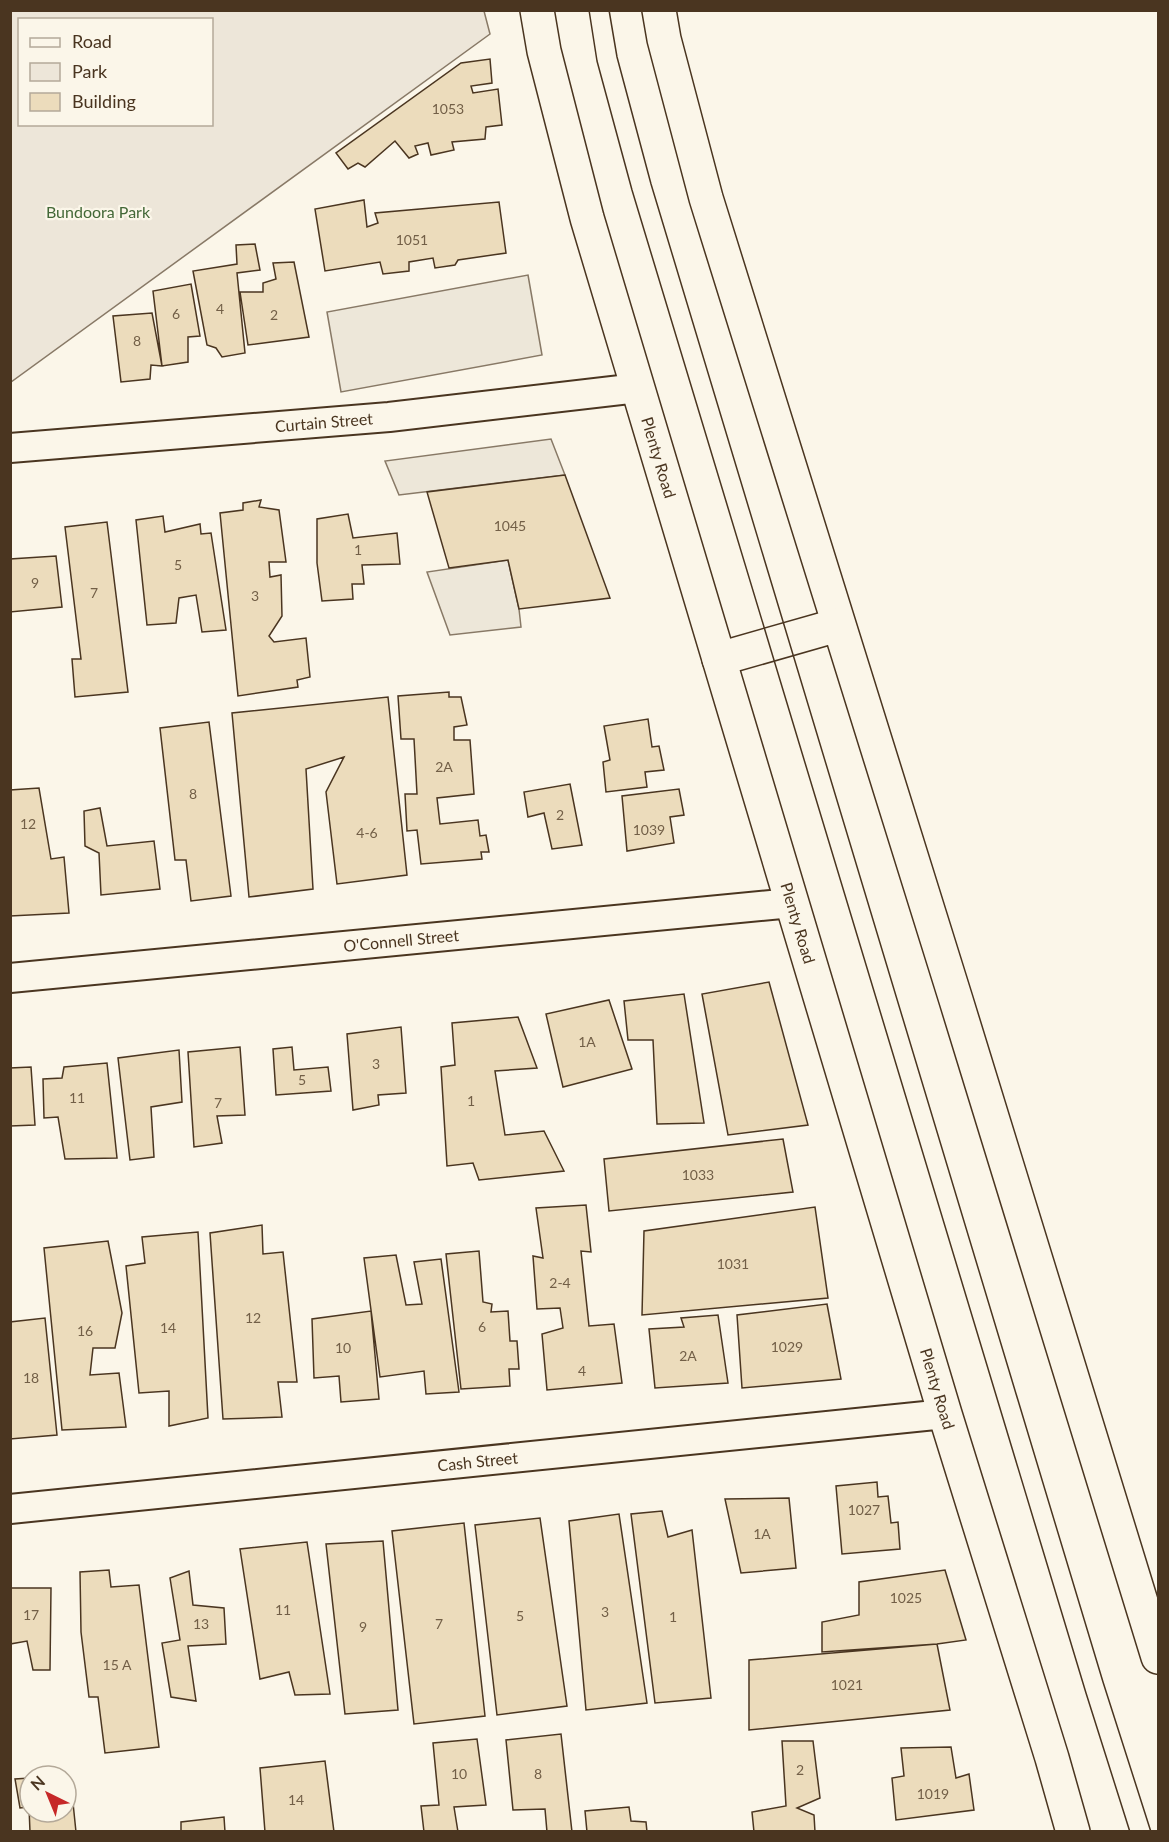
<svg xmlns="http://www.w3.org/2000/svg" width="1169" height="1842" font-family="Lato,sans-serif">
<rect width="100%" height="100%" fill="#fbf6e9"/>
<path fill="#ede6d9" stroke="#887966" stroke-width="1.5" fill-rule="evenodd" d="M11,10L484,11L490,34L11,382ZM20,20H212V124H20Z"/>
<path fill="#ede7d9" stroke="#887966" stroke-width="1.5" d="M528,275L542,355L341,392L327,312Z
M551,439L565,475L399,495L385,461Z
M508,560L519,609L521,627L450,635L427,572Z"/>
<path fill="#ecdcbc" stroke="#4a3520" stroke-width="1.5" d="M490,59L492,83L471,86L473,93L498,89L502,125L486,127L485,139L452,142L454,150L431,155L428,143L415,146L418,154L409,158L395,141L365,167L358,163L348,169L336,153L461,63Z
M364,200L367,227L378,223L375,213L499,202L506,253L458,260L455,265L435,268L433,258L409,262V271L383,274L380,262L325,271L315,209Z
M255,244L260,270L237,273L245,353L222,357L216,348L207,345L193,271L237,264L236,245Z
M294,262L309,337L248,345L240,292H263V283L276,279L273,263Z
M191,284L200,336L188,337V362L162,366L153,291Z
M152,313L162,366L151,365L150,379L121,382L113,316Z
M565,475L610,598L519,609L508,560L449,568L427,492Z
M261,500L259,507L279,510L286,562H269L270,577L281,575L282,616L269,636L274,642L306,638L310,677L297,680L298,687L238,696L220,513L243,510V503Z
M348,514L353,538L397,533L400,564L362,565L364,584H352L353,599L322,601L317,563V519Z
M163,516L165,532L200,524L201,534L211,533L226,630L202,632L196,595L179,598L176,623L147,625L136,520Z
M107,522L128,692L75,697L72,659H81L65,527Z
M56,556L62,607L10,612V559Z
M449,692V697H461L467,725L454,727V740H470L474,794L437,798L440,824L478,820L480,836L486,835L489,852H481L482,859L421,864L417,830L407,831L405,794H417L414,739H401L398,696Z
M388,697L407,875L337,884L326,792L344,757L306,769L313,889L249,897L232,713Z
M648,719L652,747L659,746L664,770L645,772L647,787L606,792L603,762L610,760L604,726Z
M209,722L231,896L191,901L186,860H175L160,728Z
M570,784L582,845L552,849L544,813L528,817L524,792Z
M39,788L51,859L64,857L69,913L10,916V790Z
M679,789L684,815L670,817L674,843L627,851L622,796Z
M100,808L107,846L154,841L160,889L101,895L99,853L85,846L84,811Z
M769,982L808,1125L728,1135L702,994Z
M684,994L704,1123L657,1124L653,1040H628L624,1001Z
M609,1000L632,1069L563,1087L546,1014Z
M518,1017L537,1068L495,1071L505,1135L544,1131L564,1171L479,1180L473,1163L447,1166L441,1067L455,1065L452,1023Z
M401,1027L406,1093L378,1095L379,1105L353,1110L347,1034Z
M240,1047L245,1115L217,1116L222,1143L194,1147L188,1052Z
M292,1047L294,1070L328,1067L331,1091L276,1095L273,1049Z
M179,1050L182,1102L151,1107L154,1157L130,1160L118,1058Z
M107,1063L117,1158L65,1159L58,1117L44,1118L43,1079L62,1078L64,1067Z
M31,1067L35,1125L10,1126V1068Z
M783,1139L793,1192L609,1211L604,1159Z
M586,1205L591,1252L581,1251L589,1326L614,1324L622,1383L547,1390L542,1334L563,1328L560,1308L537,1309L533,1256L543,1258L536,1208Z
M815,1207L828,1298L642,1315L644,1231Z
M262,1225L263,1254L283,1252L297,1382H278L282,1417L223,1419L210,1233Z
M198,1232L208,1418L169,1426V1391L139,1393L126,1266L145,1263L142,1237Z
M108,1241L122,1313L115,1348H93L90,1375L119,1373L126,1427L62,1430L44,1248Z
M479,1251L483,1302L492,1304L491,1312L508,1311L510,1341H517L519,1369H509L510,1386L461,1389L446,1254Z
M396,1255L406,1305L422,1304L414,1262L441,1259L459,1392L426,1394L424,1371L380,1377L364,1258Z
M827,1304L841,1379L742,1388L737,1315Z
M371,1311L379,1399L341,1402L339,1376L314,1378L312,1319Z
M718,1315L728,1383L655,1388L649,1329L684,1327L681,1318Z
M45,1318L57,1435L10,1439V1322Z
M877,1482L878,1497L888,1496L891,1523L898,1522L900,1549L842,1554L836,1486Z
M789,1498L796,1568L741,1573L725,1499Z
M662,1511L668,1537L692,1530L711,1698L655,1703L631,1514Z
M619,1514L647,1703L586,1710L569,1521Z
M540,1518L567,1706L497,1715L475,1525Z
M464,1523L485,1716L414,1724L392,1531Z
M383,1541L398,1710L345,1714L326,1544Z
M307,1542L330,1694L295,1695L289,1672L260,1679L240,1549Z
M109,1570L111,1587L139,1585L159,1747L105,1753L98,1697H89L81,1632L80,1572Z
M945,1570L966,1640L937,1644L822,1652V1622L859,1615V1582Z
M189,1571L193,1605L224,1608L226,1644L188,1646L196,1701L171,1697L162,1643L180,1640L170,1578Z
M10,1588H51L50,1670H33L27,1641L10,1644Z
M937,1644L950,1710L749,1730V1660Z
M561,1734L572,1832H547L545,1809L513,1810L506,1740Z
M477,1739L486,1805L454,1807L458,1832H424L421,1806L439,1805L433,1743Z
M782,1741H813L820,1798L797,1808L814,1815L815,1832H754L752,1812L786,1806Z
M951,1747L956,1778L969,1774L974,1810L896,1820L892,1778L904,1776L901,1748Z
M325,1761L334,1832H265L260,1768Z
M30,1778V1812H66V1794L72,1793L76,1832H30L29,1807L20,1808L15,1779Z
M629,1807L631,1821L646,1822L647,1832H587L585,1811Z
M224,1817L225,1832H181V1822Z"/>
<g fill="none" stroke-linecap="round" stroke-linejoin="round">
<defs>
<g id="minor">
<path id="s1" d="M10,448L389,417L638,388"/>
<path id="s2" d="M10,978L792,903"/>
<path id="s3" d="M10,1509L945,1414"/>
</g>
<g id="trunk">
<path id="s4" d="M537,10L544,51L587,218L945,1414L1052,1758L1073,1832"/>
<path d="M659,10L664,39L706,198L956,1000L1158,1657"/>
<path d="M719,659L838,625"/>
</g>
</defs>
<use href="#minor" stroke="#4a3520" stroke-width="32"/>
<use href="#trunk" stroke="#4a3520" stroke-width="36"/>
<use href="#minor" stroke="#fbf6e9" stroke-width="28"/>
<use href="#trunk" stroke="#fbf6e9" stroke-width="33"/>
<path stroke="#4a3520" stroke-width="1.5" d="M589,10L597,61L632,190L1086,1693L1130,1832
M609,10L617,57L651,184L1103,1682L1151,1832"/>
</g>
<g text-anchor="middle" stroke-width="4.5" stroke-linejoin="round" paint-order="stroke">
<g font-size="14" fill="#725f47">
<text x="448" y="114">1053</text>
<text x="412" y="245">1051</text>
<text x="220" y="314">4</text>
<text x="176" y="319">6</text>
<text x="274" y="320">2</text>
<text x="137" y="346">8</text>
<text x="510" y="531">1045</text>
<text x="358" y="555">1</text>
<text x="178" y="570">5</text>
<text x="35" y="588">9</text>
<text x="94" y="598">7</text>
<text x="255" y="601">3</text>
<text x="444" y="772">2A</text>
<text x="193" y="799">8</text>
<text x="560" y="820">2</text>
<text x="28" y="829">12</text>
<text x="649" y="835">1039</text>
<text x="367" y="838">4-6</text>
<text x="587" y="1047">1A</text>
<text x="376" y="1069">3</text>
<text x="302" y="1085">5</text>
<text x="77" y="1103">11</text>
<text x="471" y="1106">1</text>
<text x="218" y="1108">7</text>
<text x="698" y="1180">1033</text>
<text x="733" y="1269">1031</text>
<text x="560" y="1288">2-4</text>
<text x="253" y="1323">12</text>
<text x="482" y="1332">6</text>
<text x="168" y="1333">14</text>
<text x="85" y="1336">16</text>
<text x="787" y="1352">1029</text>
<text x="343" y="1353">10</text>
<text x="688" y="1361">2A</text>
<text x="582" y="1376">4</text>
<text x="31" y="1383">18</text>
<text x="864" y="1515">1027</text>
<text x="762" y="1539">1A</text>
<text x="906" y="1603">1025</text>
<text x="283" y="1615">11</text>
<text x="605" y="1617">3</text>
<text x="31" y="1620">17</text>
<text x="520" y="1621">5</text>
<text x="673" y="1622">1</text>
<text x="201" y="1629">13</text>
<text x="439" y="1629">7</text>
<text x="363" y="1632">9</text>
<text x="117" y="1670">15 A</text>
<text x="847" y="1690">1021</text>
<text x="800" y="1775">2</text>
<text x="459" y="1779">10</text>
<text x="538" y="1779">8</text>
<text x="933" y="1799">1019</text>
<text x="296" y="1805">14</text>
</g>
<g font-size="16" fill="#436837" stroke="#fbf6e9">
<text x="98" y="218">Bundoora Park</text>
</g>
<g font-size="16" fill="#4a3520" stroke="#fbf6e9">
<text dy="6" stroke="none"><textPath href="#s1" startOffset="315">Curtain Street</textPath></text>
<text dy="6" stroke="none"><textPath href="#s4" startOffset="464">Plenty Road</textPath></text>
<text dy="6" stroke="none"><textPath href="#s4" startOffset="950">Plenty Road</textPath></text>
<text dy="6" stroke="none"><textPath href="#s2" startOffset="393">O'Connell Street</textPath></text>
<text dy="6" stroke="none"><textPath href="#s4" startOffset="1436">Plenty Road</textPath></text>
<text dy="6" stroke="none"><textPath href="#s3" startOffset="470">Cash Street</textPath></text>
</g>
</g>
<rect width="1169" height="1842" fill="none" stroke="#4a3520" stroke-width="24"/>
<rect x="18" y="18" width="195" height="108" fill="#fbf6e9" stroke="#b4a999" stroke-width="1.5"/>
<rect x="30" y="38" width="30" height="9" fill="#fbf6e9" stroke="#b4a999" stroke-width="1.5"/>
<text x="72" y="48" font-size="18" fill="#4a3520">Road</text>
<rect x="30" y="63" width="30" height="18" fill="#ede6d9" stroke="#b4a999" stroke-width="1.5"/>
<text x="72" y="78" font-size="18" fill="#4a3520">Park</text>
<rect x="30" y="93" width="30" height="18" fill="#ecdcbc" stroke="#b4a999" stroke-width="1.5"/>
<text x="72" y="108" font-size="18" fill="#4a3520">Building</text>
<g transform="translate(48 1794) rotate(317)"><circle r="28" fill="#fbf6e9" stroke="#b4a999" stroke-width="1.5"/>
<path d="M0-4.5L10 22L0 15L-10 22Z" fill="#c62828"/>
<text y="-9" font-size="16" font-weight="bold" text-anchor="middle" fill="#4a3520">N</text>
</g>
</svg>
